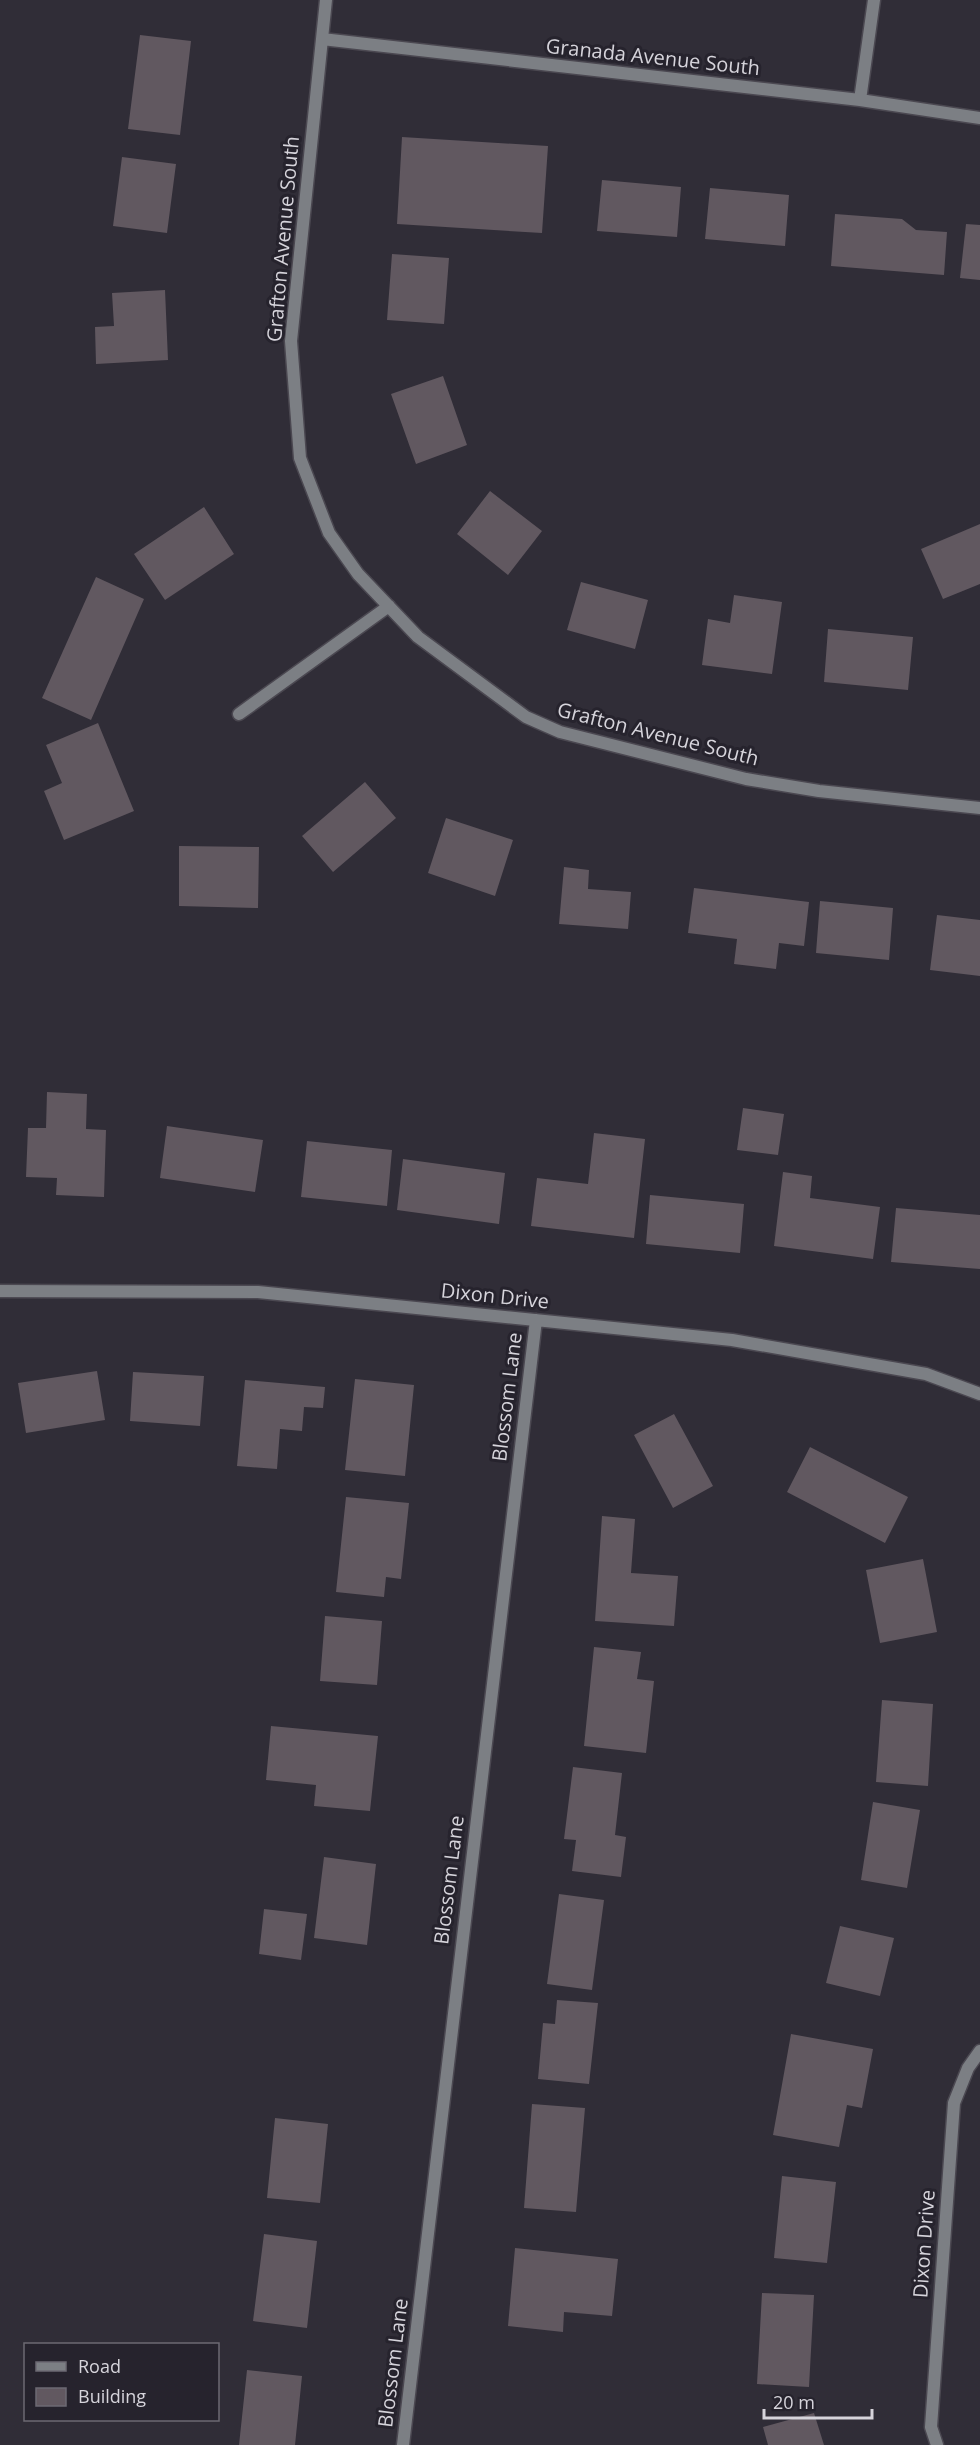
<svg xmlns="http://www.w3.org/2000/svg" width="980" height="2445" font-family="'Open Sans',sans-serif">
<rect width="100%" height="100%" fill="#302d37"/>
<path fill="#615860" d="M140,35L191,41L180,135L128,129Z
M402,137L548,146L542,233L397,224Z
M122,157L176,164L167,233L113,226Z
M602,180L681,187L677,237L597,231Z
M710,188L789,195L785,246L705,239Z
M835,214L902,219L916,230L947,232L944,275L831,266Z
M966,224L980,225V280L960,278Z
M392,254L449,258L444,324L387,320Z
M165,290L168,360L96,364L95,327L114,326L112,293Z
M443,376L467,445L416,464L391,394Z
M490,491L542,531L508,575L457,534Z
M204,507L234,554L165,600L134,554Z
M980,524V584L943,599L921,549Z
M96,577L144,599L91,720L42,698Z
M581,582L648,600L635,649L567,630Z
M734,595L782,602L772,674L702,665L708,619L730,623Z
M828,629L913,637L908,690L824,682Z
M98,723L134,811L64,840L44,791L62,783L46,745Z
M365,782L396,818L333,872L302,836Z
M446,818L513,840L495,896L428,873Z
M179,846L259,847L258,908L179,906Z
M564,867L589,870L588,889L631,892L628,929L559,924Z
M694,888L809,902L804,946L779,943L776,969L734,964L737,939L688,933Z
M820,901L893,908L889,960L816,953Z
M937,915L980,920V976L930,970Z
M47,1092L87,1094L86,1129L106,1130L104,1197L56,1195L57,1178L26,1177L28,1128H46Z
M743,1108L784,1114L778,1155L737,1150Z
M167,1126L263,1140L255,1192L160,1178Z
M594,1133L645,1139L634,1238L531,1226L537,1178L588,1184Z
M307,1141L392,1150L387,1206L301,1197Z
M403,1159L505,1173L499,1224L397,1210Z
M783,1172L812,1176L810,1198L880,1207L873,1259L774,1246Z
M650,1195L744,1204L740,1253L646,1244Z
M896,1208L980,1215V1269L891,1262Z
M97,1371L105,1420L26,1433L18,1383Z
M133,1372L204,1376L200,1426L130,1421Z
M355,1379L414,1385L405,1476L345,1470Z
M245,1380L325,1387L323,1408L304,1407L302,1431L280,1429L277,1469L237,1466Z
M674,1414L713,1486L673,1508L634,1435Z
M810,1447L908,1497L885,1543L787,1492Z
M346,1497L409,1503L401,1579L386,1577L384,1597L336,1592Z
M602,1516L635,1519L631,1573L678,1576L674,1626L595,1621Z
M923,1559L937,1632L880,1643L866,1570Z
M325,1616L382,1621L377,1685L320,1681Z
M594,1647L641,1652L637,1679L654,1681L646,1753L584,1746Z
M882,1700L933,1704L928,1786L876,1782Z
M271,1726L378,1736L370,1811L314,1806L316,1785L266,1780Z
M573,1767L622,1773L615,1835L626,1837L621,1877L572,1871L576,1840L564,1839Z
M873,1802L920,1810L907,1888L861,1880Z
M324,1857L376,1864L367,1945L314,1938Z
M559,1894L604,1900L592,1990L547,1984Z
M264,1909L307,1914L301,1960L259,1954Z
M840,1926L894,1938L880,1996L826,1983Z
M557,2000L598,2003L589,2084L538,2079L543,2023L555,2024Z
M791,2034L873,2049L862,2108L847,2105L839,2147L773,2135Z
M532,2104L585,2108L576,2212L524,2208Z
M275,2118L328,2124L320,2203L267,2198Z
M782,2176L836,2182L827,2263L774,2258Z
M264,2234L317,2241L307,2328L253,2321Z
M515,2248L618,2259L612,2316L564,2312L563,2332L508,2326Z
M762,2293L814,2295L809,2387L757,2384Z
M247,2370L302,2376L295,2445H239Z
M814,2413L824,2445H768L763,2427Z"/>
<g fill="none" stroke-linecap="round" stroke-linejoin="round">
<defs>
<path id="minor" d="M326,0L291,341L300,458L329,533L358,574L418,637L526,717L560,732L746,779L819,791L980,808
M322,39L860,100L980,118
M860,100L874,0
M239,714L389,606
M0,1291L258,1292L732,1340L926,1374L980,1394
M403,2445L536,1320
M937,2445L931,2427L954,2103L968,2068L980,2051"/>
</defs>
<use href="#minor" stroke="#4b4851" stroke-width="15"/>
<use href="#minor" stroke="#7c7f84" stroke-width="12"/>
</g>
<g text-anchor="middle" stroke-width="6" stroke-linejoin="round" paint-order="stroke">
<g font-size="20" fill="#d6d4db" stroke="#26232d">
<text transform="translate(653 57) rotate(6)" y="7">Granada Avenue South</text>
<text transform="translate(283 239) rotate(-85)" y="7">Grafton Avenue South</text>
<text transform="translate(658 734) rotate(14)" y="7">Grafton Avenue South</text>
<text transform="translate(495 1296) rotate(6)" y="7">Dixon Drive</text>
<text transform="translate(507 1397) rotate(-83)" y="7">Blossom Lane</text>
<text transform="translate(449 1880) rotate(-83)" y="7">Blossom Lane</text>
<text transform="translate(924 2244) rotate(-86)" y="7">Dixon Drive</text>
<text transform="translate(393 2363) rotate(-83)" y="7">Blossom Lane</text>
</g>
</g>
<rect x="24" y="2343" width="195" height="78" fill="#26232d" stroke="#6c6a73" stroke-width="1.5"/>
<rect x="36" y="2362" width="30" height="9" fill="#7c7f84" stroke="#6c6a73" stroke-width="1.5"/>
<text x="78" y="2373" font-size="18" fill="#d6d4db">Road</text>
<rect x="36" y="2388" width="30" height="18" fill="#615860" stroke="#6c6a73" stroke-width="1.5"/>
<text x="78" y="2403" font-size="18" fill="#d6d4db">Building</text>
<path d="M764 2409v9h108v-9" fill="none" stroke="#d6d4db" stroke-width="3"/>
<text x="773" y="2409" font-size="18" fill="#d6d4db" stroke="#26232d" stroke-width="4.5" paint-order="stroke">20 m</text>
</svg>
